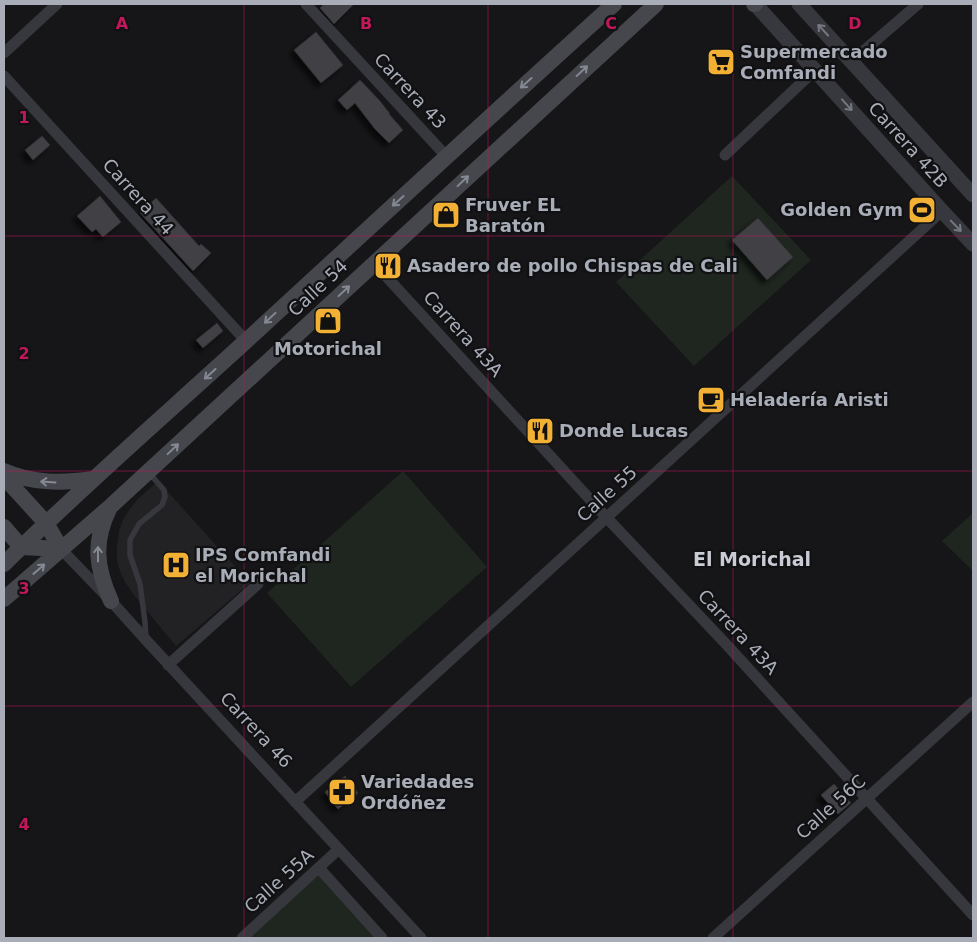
<svg xmlns="http://www.w3.org/2000/svg" width="977" height="942" font-family="'DejaVu Sans',sans-serif">
<defs>
<filter id="shadow"><feDropShadow dx="-4.5" dy="4.5" stdDeviation="2.5" flood-color="#0009"/></filter>
</defs>
<rect width="100%" height="100%" fill="#161618"/>
<path fill="#222225" d="M158,481L250,583L176,646L133,594L125,582L120,571L117,560V546L119,531L123,520L129,510L138,499Z"/>
<path fill="#1e261f" d="M732,176L811,260L694,366L616,282Z
M403,471L487,567L351,687L267,593Z
M973,513V571L942,541Z
M319,868L382,938H242Z"/>
<path fill="#404145" stroke="#303034" filter="url(#shadow)" d="M324,4H354L334,24L320,8Z
M316,32L343,65L321,83L294,50Z
M360,80L380,101L390,114H389L403,130L389,143L375,129L355,103L347,110L338,100Z
M42,136L50,145L33,160L25,150Z
M100,196L121,222L103,237L96,229L92,232L77,216Z
M156,198L199,246L201,244L211,253L193,271L140,213Z
M758,218L793,257L767,280L732,240Z
M217,323L223,331L203,348L196,340Z
M345,776L358,793L338,809L325,792Z
M834,784L851,803L838,814L821,795Z"/>
<g fill="none" stroke-linecap="round" stroke-linejoin="round">
<path stroke="#37383d" stroke-width="5.5" d="M146,638L145,622L140,584L130,555V540L139,524L162,505L165,497L164,490L150,474"/>
<path stroke="#37383d" stroke-width="11" d="M306,4L447,157
M4,53L57,4
M852,61L918,4
M4,76L246,341
M725,155L815,70
M374,263L607,518L725,643L973,915
M61,549L111,601L146,640L421,938
M168,665L258,584
M295,802L942,211
M319,868L382,938
M242,938L339,849
M713,938L973,702"/>
<path stroke="#37383d" stroke-width="15" d="M755,4L942,211L973,244
M799,4L973,195"/>
<path stroke="#45474d" stroke-width="16" d="M754,4H755
M4,471C33,484 63,483 93,479
M4,477L46,523L61,549
M109,509C93,542 96,568 111,601
M4,527L21,547L61,549
M4,564C82,487 165,415 246,341C369,228 491,115 614,4
M4,599L111,506L656,4"/>
</g>
<defs><path id="oneway-shaft" d="M-6 0H5M1.5-3L5.5 0L1.5 3" fill="none" stroke-width="1.6" stroke-linecap="round" stroke-linejoin="round" transform="scale(1.25)"/></defs>
<g stroke="#757881">
<use href="#oneway-shaft" transform="translate(823 30) rotate(-133)"/>
<use href="#oneway-shaft" transform="translate(847 105) rotate(48)"/>
<use href="#oneway-shaft" transform="translate(956 226) rotate(46)"/>
</g>
<g stroke="#858993">
<use href="#oneway-shaft" transform="translate(582 71) rotate(-43)"/>
<use href="#oneway-shaft" transform="translate(526 83) rotate(138)"/>
<use href="#oneway-shaft" transform="translate(463 181) rotate(-43)"/>
<use href="#oneway-shaft" transform="translate(398 201) rotate(138)"/>
<use href="#oneway-shaft" transform="translate(344 291) rotate(-43)"/>
<use href="#oneway-shaft" transform="translate(270 318) rotate(137)"/>
<use href="#oneway-shaft" transform="translate(210 374) rotate(138)"/>
<use href="#oneway-shaft" transform="translate(173 449) rotate(-43)"/>
<use href="#oneway-shaft" transform="translate(48 482) rotate(-176)"/>
<use href="#oneway-shaft" transform="translate(98 554) rotate(-90)"/>
<use href="#oneway-shaft" transform="translate(39 569) rotate(-41)"/>
</g>
<path fill="none" stroke="#c2185b" stroke-width="1" stroke-opacity="0.55" d="M244,4V938M488,4V938M733,4V938M4,236H973M4,471H973M4,706H973"/>
<defs>
<symbol id="supermarket-square" viewBox="-11 -11 22 22"><rect x="-9" y="-9" width="18" height="18" rx="4" fill="#f2b134" stroke="#111113"/><path d="M-6-5.5h2.5l.6 2H6L4.5 2H-2.5L-4.4-4H-6ZM-1.5 3.2a1.3 1.3 0 1 0 .1 0ZM3 3.2a1.3 1.3 0 1 0 .1 0Z" fill="#111"/></symbol>
<symbol id="stadium-square" viewBox="-11 -11 22 22"><rect x="-9" y="-9" width="18" height="18" rx="4" fill="#f2b134" stroke="#111113"/><path d="M0-5a6.5 5 0 1 0 0 10a6.5 5 0 1 0 0-10ZM-3.5-1.8h7v3.6h-7Z" fill="#111"/></symbol>
<symbol id="shop-square" viewBox="-11 -11 22 22"><rect x="-9" y="-9" width="18" height="18" rx="4" fill="#f2b134" stroke="#111113"/><path d="M-5-2.5h2.3a2.7 3.5 0 0 1 5.4 0H5L5.5 6h-11ZM-1.5-2.5h3a1.5 2.3 0 0 0-3 0Z" fill="#111"/></symbol>
<symbol id="restaurant-square" viewBox="-11 -11 22 22"><rect x="-9" y="-9" width="18" height="18" rx="4" fill="#f2b134" stroke="#111113"/><path d="M-5-6h1v4h1v-4h1v4h1v-4h1v5L-1.5 .5V6h-2V.5L-5-1ZM5-6V6H3V1.5H1.5Q1.5-4 5-6Z" fill="#111"/></symbol>
<symbol id="cafe-square" viewBox="-11 -11 22 22"><rect x="-9" y="-9" width="18" height="18" rx="4" fill="#f2b134" stroke="#111113"/><path d="M-5.5-4.5H6V0H3Q3 3.5 0 3.5H-2.5Q-5.5 3.5-5.5 0ZM3-3.2v2h1.7v-2ZM-6 4.5H4V6H-6Z" fill="#111"/></symbol>
<symbol id="hospital-square" viewBox="-11 -11 22 22"><rect x="-9" y="-9" width="18" height="18" rx="4" fill="#f2b134" stroke="#111113"/><path d="M-5-5h3v3.5h4V-5h3V5h-3V1.5h-4V5h-3Z" fill="#111"/></symbol>
<symbol id="pharmacy-square" viewBox="-11 -11 22 22"><rect x="-9" y="-9" width="18" height="18" rx="4" fill="#f2b134" stroke="#111113"/><path d="M-2-6h4v4h4v4h-4v4h-4v-4h-4v-4h4Z" fill="#111"/></symbol>
</defs>
<g fill-rule="evenodd">
<use href="#supermarket-square" x="705" y="46" width="32" height="32"/>
<use href="#stadium-square" x="906" y="194" width="32" height="32"/>
<use href="#shop-square" x="430" y="199" width="32" height="32"/>
<use href="#restaurant-square" x="372" y="250" width="32" height="32"/>
<use href="#shop-square" x="312" y="305" width="32" height="32"/>
<use href="#cafe-square" x="695" y="384" width="32" height="32"/>
<use href="#restaurant-square" x="524" y="415" width="32" height="32"/>
<use href="#hospital-square" x="160" y="549" width="32" height="32"/>
<use href="#pharmacy-square" x="326" y="776" width="32" height="32"/>
</g>
<g text-anchor="middle" stroke-width="4.5" stroke-linejoin="round" paint-order="stroke">
<g font-size="18" font-weight="bold" fill="#a8adb8" stroke="#111113" text-anchor="start">
<text x="740" y="58">Supermercado<tspan x="740" dy="21">Comfandi</tspan></text>
<text x="465" y="211">Fruver EL<tspan x="465" dy="21">Baratón</tspan></text>
<text x="903" y="216" text-anchor="end">Golden Gym</text>
<text x="407" y="272">Asadero de pollo Chispas de Cali</text>
<text x="328" y="355" text-anchor="middle">Motorichal</text>
<text x="730" y="406">Heladería Aristi</text>
<text x="559" y="437">Donde Lucas</text>
<text x="195" y="561">IPS Comfandi<tspan x="195" dy="21">el Morichal</tspan></text>
<text x="361" y="788">Variedades<tspan x="361" dy="21">Ordóñez</tspan></text>
</g>
<g font-size="18" fill="#a8adb8" stroke="#111113">
<text transform="translate(410 91) rotate(47)" y="6">Carrera 43</text>
<text transform="translate(908 145) rotate(48)" y="6">Carrera 42B</text>
<text transform="translate(138 197) rotate(48)" y="6">Carrera 44</text>
<text transform="translate(318 288) rotate(-43)" y="6">Calle 54</text>
<text transform="translate(463 334) rotate(48)" y="6">Carrera 43A</text>
<text transform="translate(607 494) rotate(-42)" y="6">Calle 55</text>
<text transform="translate(738 632) rotate(47)" y="6">Carrera 43A</text>
<text transform="translate(256 730) rotate(47)" y="6">Carrera 46</text>
<text transform="translate(831 807) rotate(-42)" y="6">Calle 56C</text>
<text transform="translate(279 881) rotate(-42)" y="6">Calle 55A</text>
</g>
<g font-size="19" font-weight="bold" fill="#c9ccd4" stroke="#111113">
<text x="752" y="566">El Morichal</text>
</g>
</g>
<g font-size="16" text-anchor="middle" font-weight="bold" fill="#c2185b" stroke="#111113" stroke-width="4.5" stroke-linejoin="round" paint-order="stroke">
<text x="122" y="29">A</text>
<text x="366" y="29">B</text>
<text x="611" y="29">C</text>
<text x="855" y="29">D</text>
<text x="24" y="123">1</text>
<text x="24" y="359">2</text>
<text x="24" y="594">3</text>
<text x="24" y="830">4</text>
</g>
<rect width="977" height="942" fill="none" stroke="#a8adb8" stroke-width="10"/>
</svg>
